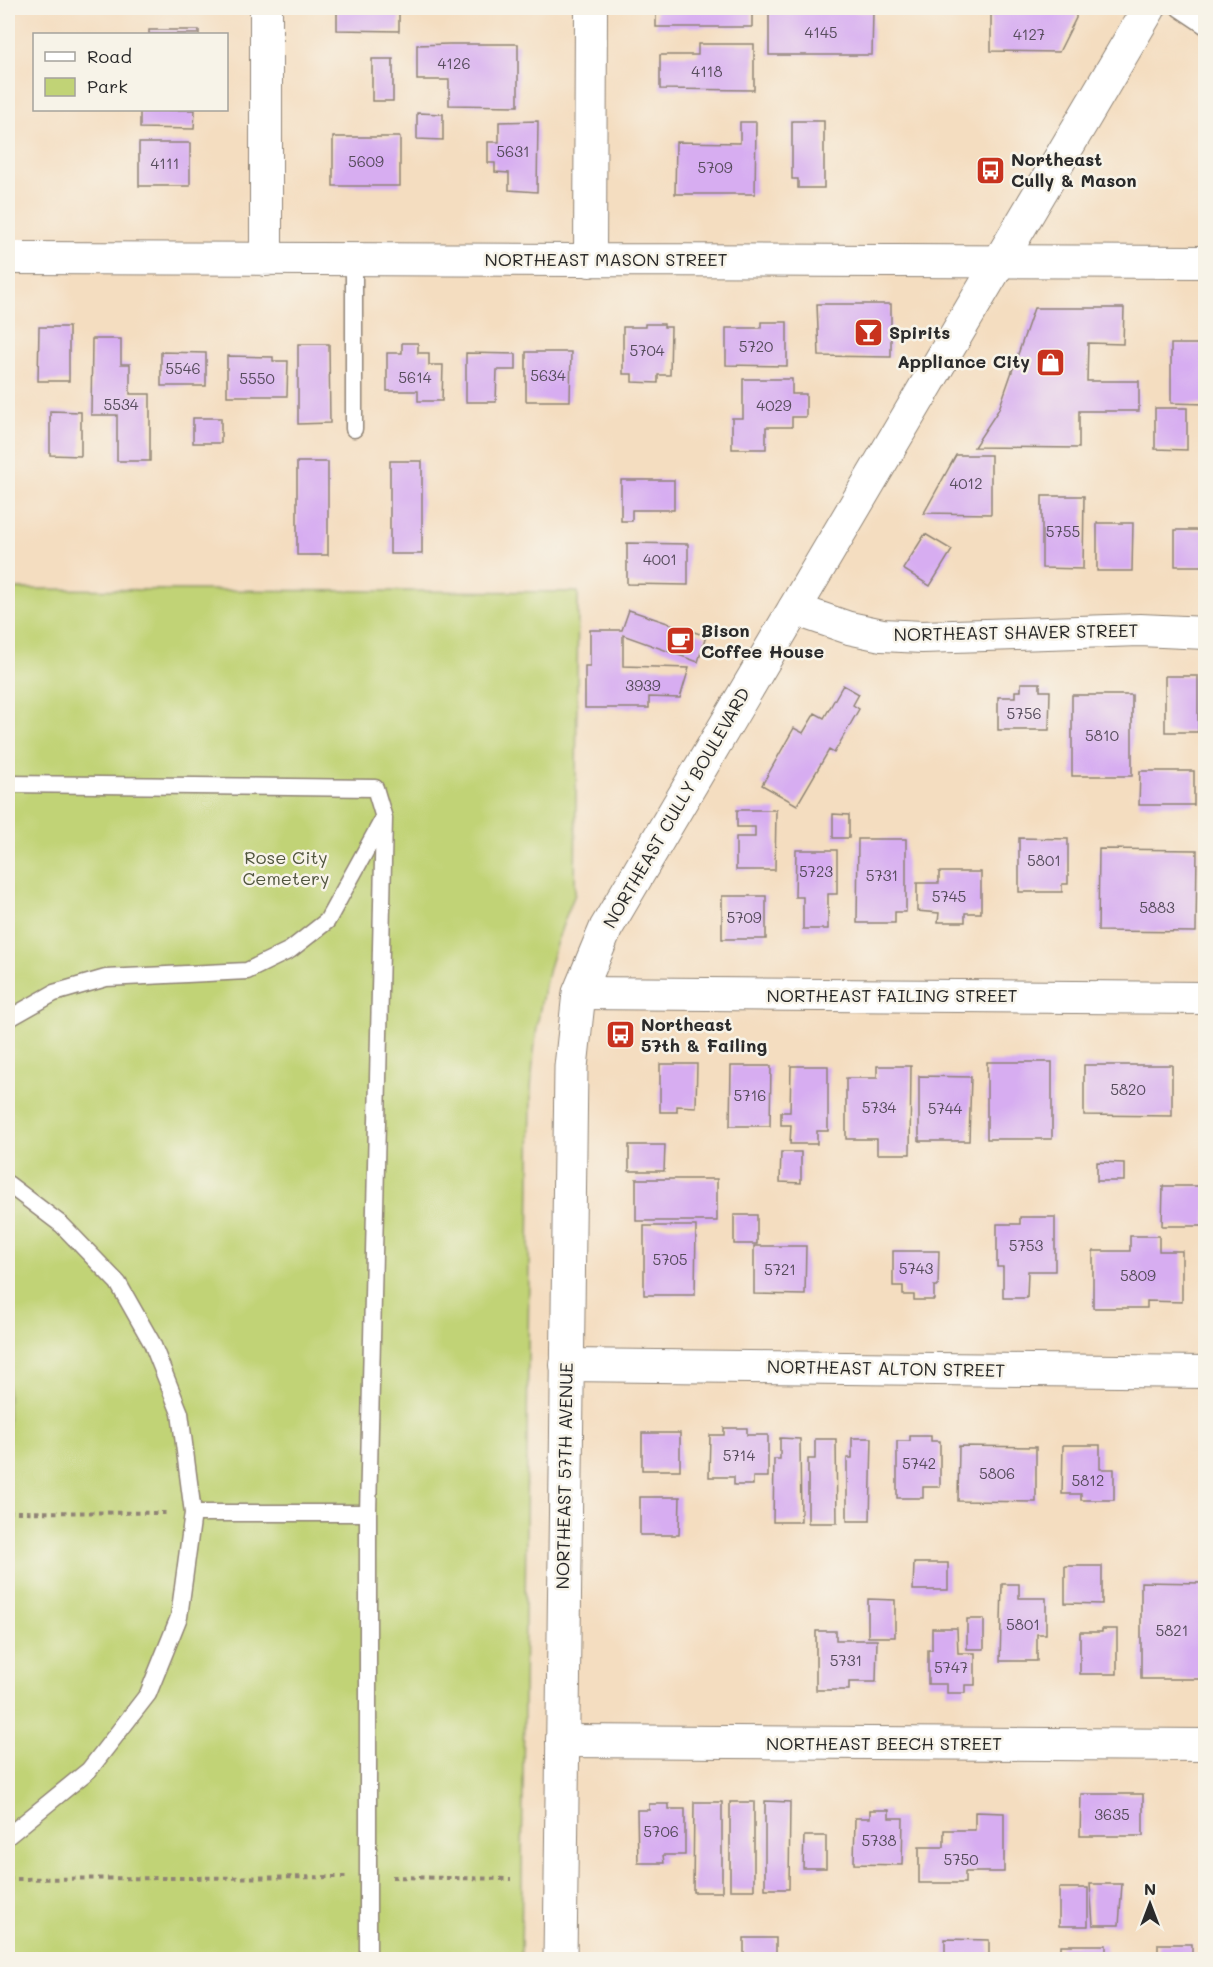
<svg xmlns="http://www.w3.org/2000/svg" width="1213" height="1967" font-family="Mali,sans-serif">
<rect width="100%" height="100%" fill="#f7f3e8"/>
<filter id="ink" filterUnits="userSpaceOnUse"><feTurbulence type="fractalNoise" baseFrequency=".0167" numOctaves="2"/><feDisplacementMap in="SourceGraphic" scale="12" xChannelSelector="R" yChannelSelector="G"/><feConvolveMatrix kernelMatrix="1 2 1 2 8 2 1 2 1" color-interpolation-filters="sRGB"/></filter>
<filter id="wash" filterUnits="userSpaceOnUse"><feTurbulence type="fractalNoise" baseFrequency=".008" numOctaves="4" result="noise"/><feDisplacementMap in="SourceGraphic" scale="24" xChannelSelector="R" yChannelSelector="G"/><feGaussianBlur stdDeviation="1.35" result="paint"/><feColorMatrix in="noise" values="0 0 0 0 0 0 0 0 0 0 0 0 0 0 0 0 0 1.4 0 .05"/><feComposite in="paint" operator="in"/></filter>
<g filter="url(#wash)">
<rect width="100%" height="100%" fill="#f4ddc0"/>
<path fill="#c1d376" stroke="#767f50" stroke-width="1.5" d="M8,589L578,592L575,894C546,961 535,1018 531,1090L521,1959L8,1960Z"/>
<g id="blocks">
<path fill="#d7adf1" d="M337,8H399V31L337,30Z
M656,8H752V27H656Z
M769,8H810V12H873L872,55H769Z
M991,8H1076V18L1059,52L991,51Z
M149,30H199V34H149Z
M449,44H518V106L449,105V80H417V45Z
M698,44H754V90L660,89V55H698Z
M372,59H393V101H372Z
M140,110H195L194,129L140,128Z
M417,113L443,114V140L417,139Z
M538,121L537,192L509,190V173L495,172V163H488V142H499V122Z
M792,121H824V188H798V179H792Z
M740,122H756L755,194H675L676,142L740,143Z
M333,137H400V186H333Z
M139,143H190V186H139Z
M817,304H891V357L819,356Z
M1034,308H1124L1123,344L1088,343L1087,381H1139V411H1079V448L974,447L999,409Z
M761,322H787V366L726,365V328H761Z
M645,324H664V327H671L670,375H658V383L632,382V374H623V327H645Z
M39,327H69V381H38Z
M92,339H121V364H130V394H150V461H117V415H91Z
M402,343H418V353H429V365H443L442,401H418V391H387V353H402Z
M298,344H329L330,423L298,424Z
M1171,344H1206V404L1171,403Z
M161,352L206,353V386H161Z
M526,352H571L570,401H526Z
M466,353L516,354V370H497L496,402H466Z
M227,356L273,357V361H288L287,396H227Z
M743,379H792V394H806V417H792V427H766V449H732V418H743Z
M1155,408H1187V450L1155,449Z
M50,411L81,412V456L50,455Z
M193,418H221V443H193Z
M956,455H991V514L924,513Z
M390,461H422V554H390Z
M297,462H328V555H297Z
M621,480H674V510H632V521H621Z
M1042,496H1084L1083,569L1042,568Z
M1097,523H1133L1132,571H1097Z
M1175,530H1206V566H1175Z
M925,534L952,550L930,586L903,569Z
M627,543L688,544V585L627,584Z
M629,610L706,636L698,662L623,635V666L689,668L680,698L649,697V708H585V666H590V630H622Z
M1165,676H1198V732H1165Z
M1021,683H1040V691H1050L1049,730H998V697H1015V691H1021Z
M843,685L859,694L853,705L859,709L834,753L829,750L797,805L762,785L794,728L803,733L815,713L824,718Z
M1072,695H1132V776H1072Z
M1140,771H1194V805H1139Z
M737,810H776L775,870H736V837H755V827H737Z
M833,814L849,815V838H833Z
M1019,838L1068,839V884H1062V892H1019Z
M858,839H906V912H895V923H857Z
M1099,849L1197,850L1196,932L1098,931Z
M796,850H837V894H828V929H803V897H795Z
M939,872H981V913H965V922H938L939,913L917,911V883H939Z
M722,896H766V939H722Z
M987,1062H1052V1139H987Z
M660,1064H697L696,1107L677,1106V1112H660Z
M1084,1065H1172V1116L1084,1115Z
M731,1066H771L770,1126H730Z
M791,1066H828V1131H817V1144H790L791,1125H781V1112H790Z
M877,1066H911L910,1154H877V1139H846V1078H877Z
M919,1076L971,1077L969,1141H919Z
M629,1145H665L664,1171H629Z
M781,1152H801V1183L780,1182Z
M1097,1162L1124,1163V1181H1097Z
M636,1179H717V1221H636Z
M1163,1186H1206V1226H1162Z
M734,1215H757V1244H734Z
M1020,1217H1055V1271H1028L1027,1298H1003V1267H997V1224H1020Z
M644,1226H696L695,1295H644Z
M1130,1236H1159V1251H1182V1302L1147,1301V1308H1093V1251H1130Z
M754,1246H806L805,1295L754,1294Z
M893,1251H939L938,1286H934V1300H914V1295H903V1286H893Z
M724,1428H747V1435H768V1477H753V1485H734V1477H709L710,1435H724Z
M642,1433H680V1470H642Z
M910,1436H931V1441H940V1487H923V1498H897V1441H910Z
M780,1438L800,1439L801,1522H773L774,1459H780Z
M852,1438H872L870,1521H847V1458H852Z
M815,1439H836L837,1523H808V1459H815Z
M1063,1445H1100V1469H1114V1500H1081V1494H1062Z
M959,1446L1036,1447V1502L958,1501Z
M640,1497H680L679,1535H640Z
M914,1563H948V1590H913Z
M1065,1566H1102V1604L1065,1603Z
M1141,1582L1202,1583V1679H1141Z
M1002,1584H1019V1598H1046V1634H1037V1661H1000Z
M868,1599L895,1600V1637H868Z
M967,1619H984V1649H967Z
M932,1628H957L958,1653H975V1685H965V1693H947V1684H928V1650H932Z
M1102,1629H1117V1674H1080V1632H1102Z
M816,1631H836V1640H877L876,1682H849V1690H816Z
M1081,1794H1143V1836H1080Z
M765,1801L790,1802L789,1889H765Z
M694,1802H722V1892H693Z
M730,1802H754V1890H730Z
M649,1804H669V1809H685V1855H663L664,1863H638L637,1810H649Z
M870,1810H889V1818H903L902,1865L854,1864L855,1818H870Z
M975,1812L1004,1813V1872H965V1883H919V1847H944V1830H975Z
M804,1836H826V1868H803Z
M1090,1884H1122L1119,1925H1093Z
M1059,1888H1088V1926H1059Z
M744,1938H776V1960H744Z
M945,1939L989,1940V1960H945Z
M1158,1944H1192V1960H1158Z
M1061,1945H1106V1960H1061Z
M996,1956H1049V1960H996Z"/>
</g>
</g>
<g filter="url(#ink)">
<use href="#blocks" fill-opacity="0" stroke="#908476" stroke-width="1.5"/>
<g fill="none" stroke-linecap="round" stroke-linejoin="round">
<defs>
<path id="lane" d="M1179,8L1206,26
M354,429V260
M8,784L375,788L384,818L368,1513V1960
M8,1019L54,993L106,978L247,971L290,950L327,921L382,821
M8,1184L62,1225L118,1283L152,1343L180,1413L193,1513L179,1617L148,1694L89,1770L8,1836
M193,1513H368"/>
<path id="street" d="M8,258L1206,262
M266,260V8
M590,261L591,8
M794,609L849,628L882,635L922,637L1140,630L1206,633
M579,993L1206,998
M566,1365L1206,1372
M562,1741L1206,1745"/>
<path id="secondary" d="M560,1960L571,1067L579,993L606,928L1149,8"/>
</defs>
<use href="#lane" stroke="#908476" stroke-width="19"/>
<use href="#street" stroke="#908476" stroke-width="34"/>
<use href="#secondary" stroke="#908476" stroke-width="35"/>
<path stroke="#908476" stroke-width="4" stroke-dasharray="4.5 4.5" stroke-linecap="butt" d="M8,1512L169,1513
M392,1877L511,1879
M8,1879L346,1877"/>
<use href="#lane" stroke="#fff" stroke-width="16"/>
<use href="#street" stroke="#fff" stroke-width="32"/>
<use href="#secondary" stroke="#fff" stroke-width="33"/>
</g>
</g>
<defs>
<symbol id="bus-square" viewBox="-11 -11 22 22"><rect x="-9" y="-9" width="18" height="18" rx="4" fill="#c8321e" stroke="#f7f3e8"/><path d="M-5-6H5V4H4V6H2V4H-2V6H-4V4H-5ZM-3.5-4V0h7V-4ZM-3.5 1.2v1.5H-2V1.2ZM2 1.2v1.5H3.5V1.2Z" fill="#fff"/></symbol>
<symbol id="bar-square" viewBox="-11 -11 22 22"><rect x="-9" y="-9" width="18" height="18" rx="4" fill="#c8321e" stroke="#f7f3e8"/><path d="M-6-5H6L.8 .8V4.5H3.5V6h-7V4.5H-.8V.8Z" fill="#fff"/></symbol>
<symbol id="shop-square" viewBox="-11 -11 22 22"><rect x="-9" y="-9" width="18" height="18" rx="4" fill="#c8321e" stroke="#f7f3e8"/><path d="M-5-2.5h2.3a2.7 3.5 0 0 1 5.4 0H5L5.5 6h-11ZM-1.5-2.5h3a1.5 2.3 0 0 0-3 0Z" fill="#fff"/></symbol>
<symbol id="cafe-square" viewBox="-11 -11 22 22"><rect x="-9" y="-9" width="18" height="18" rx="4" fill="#c8321e" stroke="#f7f3e8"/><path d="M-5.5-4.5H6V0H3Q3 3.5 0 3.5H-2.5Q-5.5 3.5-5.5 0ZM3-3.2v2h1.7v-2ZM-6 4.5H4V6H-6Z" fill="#fff"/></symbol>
</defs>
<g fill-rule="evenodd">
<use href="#bus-square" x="974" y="154" width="33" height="33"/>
<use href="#bar-square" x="852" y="316" width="33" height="33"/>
<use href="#shop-square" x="1034" y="346" width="33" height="33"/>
<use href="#cafe-square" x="664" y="624" width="33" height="33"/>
<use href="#bus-square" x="604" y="1018" width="33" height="33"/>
</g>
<g text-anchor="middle" stroke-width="5" stroke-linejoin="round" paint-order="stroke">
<g font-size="15" fill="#564c5c">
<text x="821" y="38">4145</text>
<text x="1029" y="40">4127</text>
<text x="454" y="69">4126</text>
<text x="707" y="77">4118</text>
<text x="513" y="157">5631</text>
<text x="366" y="167">5609</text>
<text x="165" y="169">4111</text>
<text x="715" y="173">5709</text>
<text x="756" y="352">5720</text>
<text x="647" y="356">5704</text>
<text x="183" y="374">5546</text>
<text x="548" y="381">5634</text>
<text x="415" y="383">5614</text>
<text x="257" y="384">5550</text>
<text x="121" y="410">5534</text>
<text x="774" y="411">4029</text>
<text x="966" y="489">4012</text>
<text x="1063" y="537">5755</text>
<text x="660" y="565">4001</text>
<text x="643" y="691">3939</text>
<text x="1024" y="719">5756</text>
<text x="1102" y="741">5810</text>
<text x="1044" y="866">5801</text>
<text x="816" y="877">5723</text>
<text x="882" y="881">5731</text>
<text x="949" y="902">5745</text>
<text x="1157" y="913">5883</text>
<text x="744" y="923">5709</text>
<text x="1128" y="1095">5820</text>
<text x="750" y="1101">5716</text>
<text x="879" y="1113">5734</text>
<text x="945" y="1114">5744</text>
<text x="1026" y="1251">5753</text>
<text x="670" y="1265">5705</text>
<text x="916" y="1274">5743</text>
<text x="780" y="1275">5721</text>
<text x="1138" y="1281">5809</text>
<text x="739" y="1461">5714</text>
<text x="919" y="1469">5742</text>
<text x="997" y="1479">5806</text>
<text x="1088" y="1486">5812</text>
<text x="1023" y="1630">5801</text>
<text x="1172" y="1636">5821</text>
<text x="846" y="1666">5731</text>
<text x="951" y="1673">5747</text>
<text x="1112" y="1820">3635</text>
<text x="661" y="1837">5706</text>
<text x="879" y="1846">5738</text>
<text x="961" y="1865">5750</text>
</g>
<g font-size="18" font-weight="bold" fill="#2b2b2b" stroke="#f7f3e8" text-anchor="start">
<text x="1011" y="166">Northeast<tspan x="1011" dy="21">Cully &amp; Mason</tspan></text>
<text x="889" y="339">Spirits</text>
<text x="1030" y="368" text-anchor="end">Appliance City</text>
<text x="701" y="637">Bison<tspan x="701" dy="21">Coffee House</tspan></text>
<text x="641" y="1031">Northeast<tspan x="641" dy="21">57th &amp; Failing</tspan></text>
</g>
<g font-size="18" fill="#2b2b2b" stroke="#f7f3e8">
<text x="606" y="266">NORTHEAST MASON STREET</text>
<text transform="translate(1016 633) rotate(-1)" y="6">NORTHEAST SHAVER STREET</text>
<text transform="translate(677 808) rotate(-60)" y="6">NORTHEAST CULLY BOULEVARD</text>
<text x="892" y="1002">NORTHEAST FAILING STREET</text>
<text transform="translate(886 1369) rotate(1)" y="6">NORTHEAST ALTON STREET</text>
<text transform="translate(565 1476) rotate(-89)" y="6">NORTHEAST 57TH AVENUE</text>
<text x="884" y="1750">NORTHEAST BEECH STREET</text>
</g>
<g font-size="18" fill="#50553e" stroke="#f7f3e8">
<text x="286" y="864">Rose City<tspan x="286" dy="21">Cemetery</tspan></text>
</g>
</g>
<rect width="1213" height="1967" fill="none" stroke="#f7f3e8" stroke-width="30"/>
<rect x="33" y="33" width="195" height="78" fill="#f7f3e8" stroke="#a5a39c" stroke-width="1.5"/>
<rect x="45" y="52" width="30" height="9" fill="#ffffff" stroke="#a5a39c" stroke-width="1.5"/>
<text x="87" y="63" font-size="18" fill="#2b2b2b">Road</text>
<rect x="45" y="78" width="30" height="18" fill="#c1d376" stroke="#a5a39c" stroke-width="1.5"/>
<text x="87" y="93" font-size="18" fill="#2b2b2b">Park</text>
<g transform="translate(1150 1904)" stroke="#f7f3e8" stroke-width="4.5" paint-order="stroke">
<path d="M0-4.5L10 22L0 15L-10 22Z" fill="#2b2b2b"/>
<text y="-9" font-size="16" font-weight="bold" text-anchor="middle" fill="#2b2b2b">N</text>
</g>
</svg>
